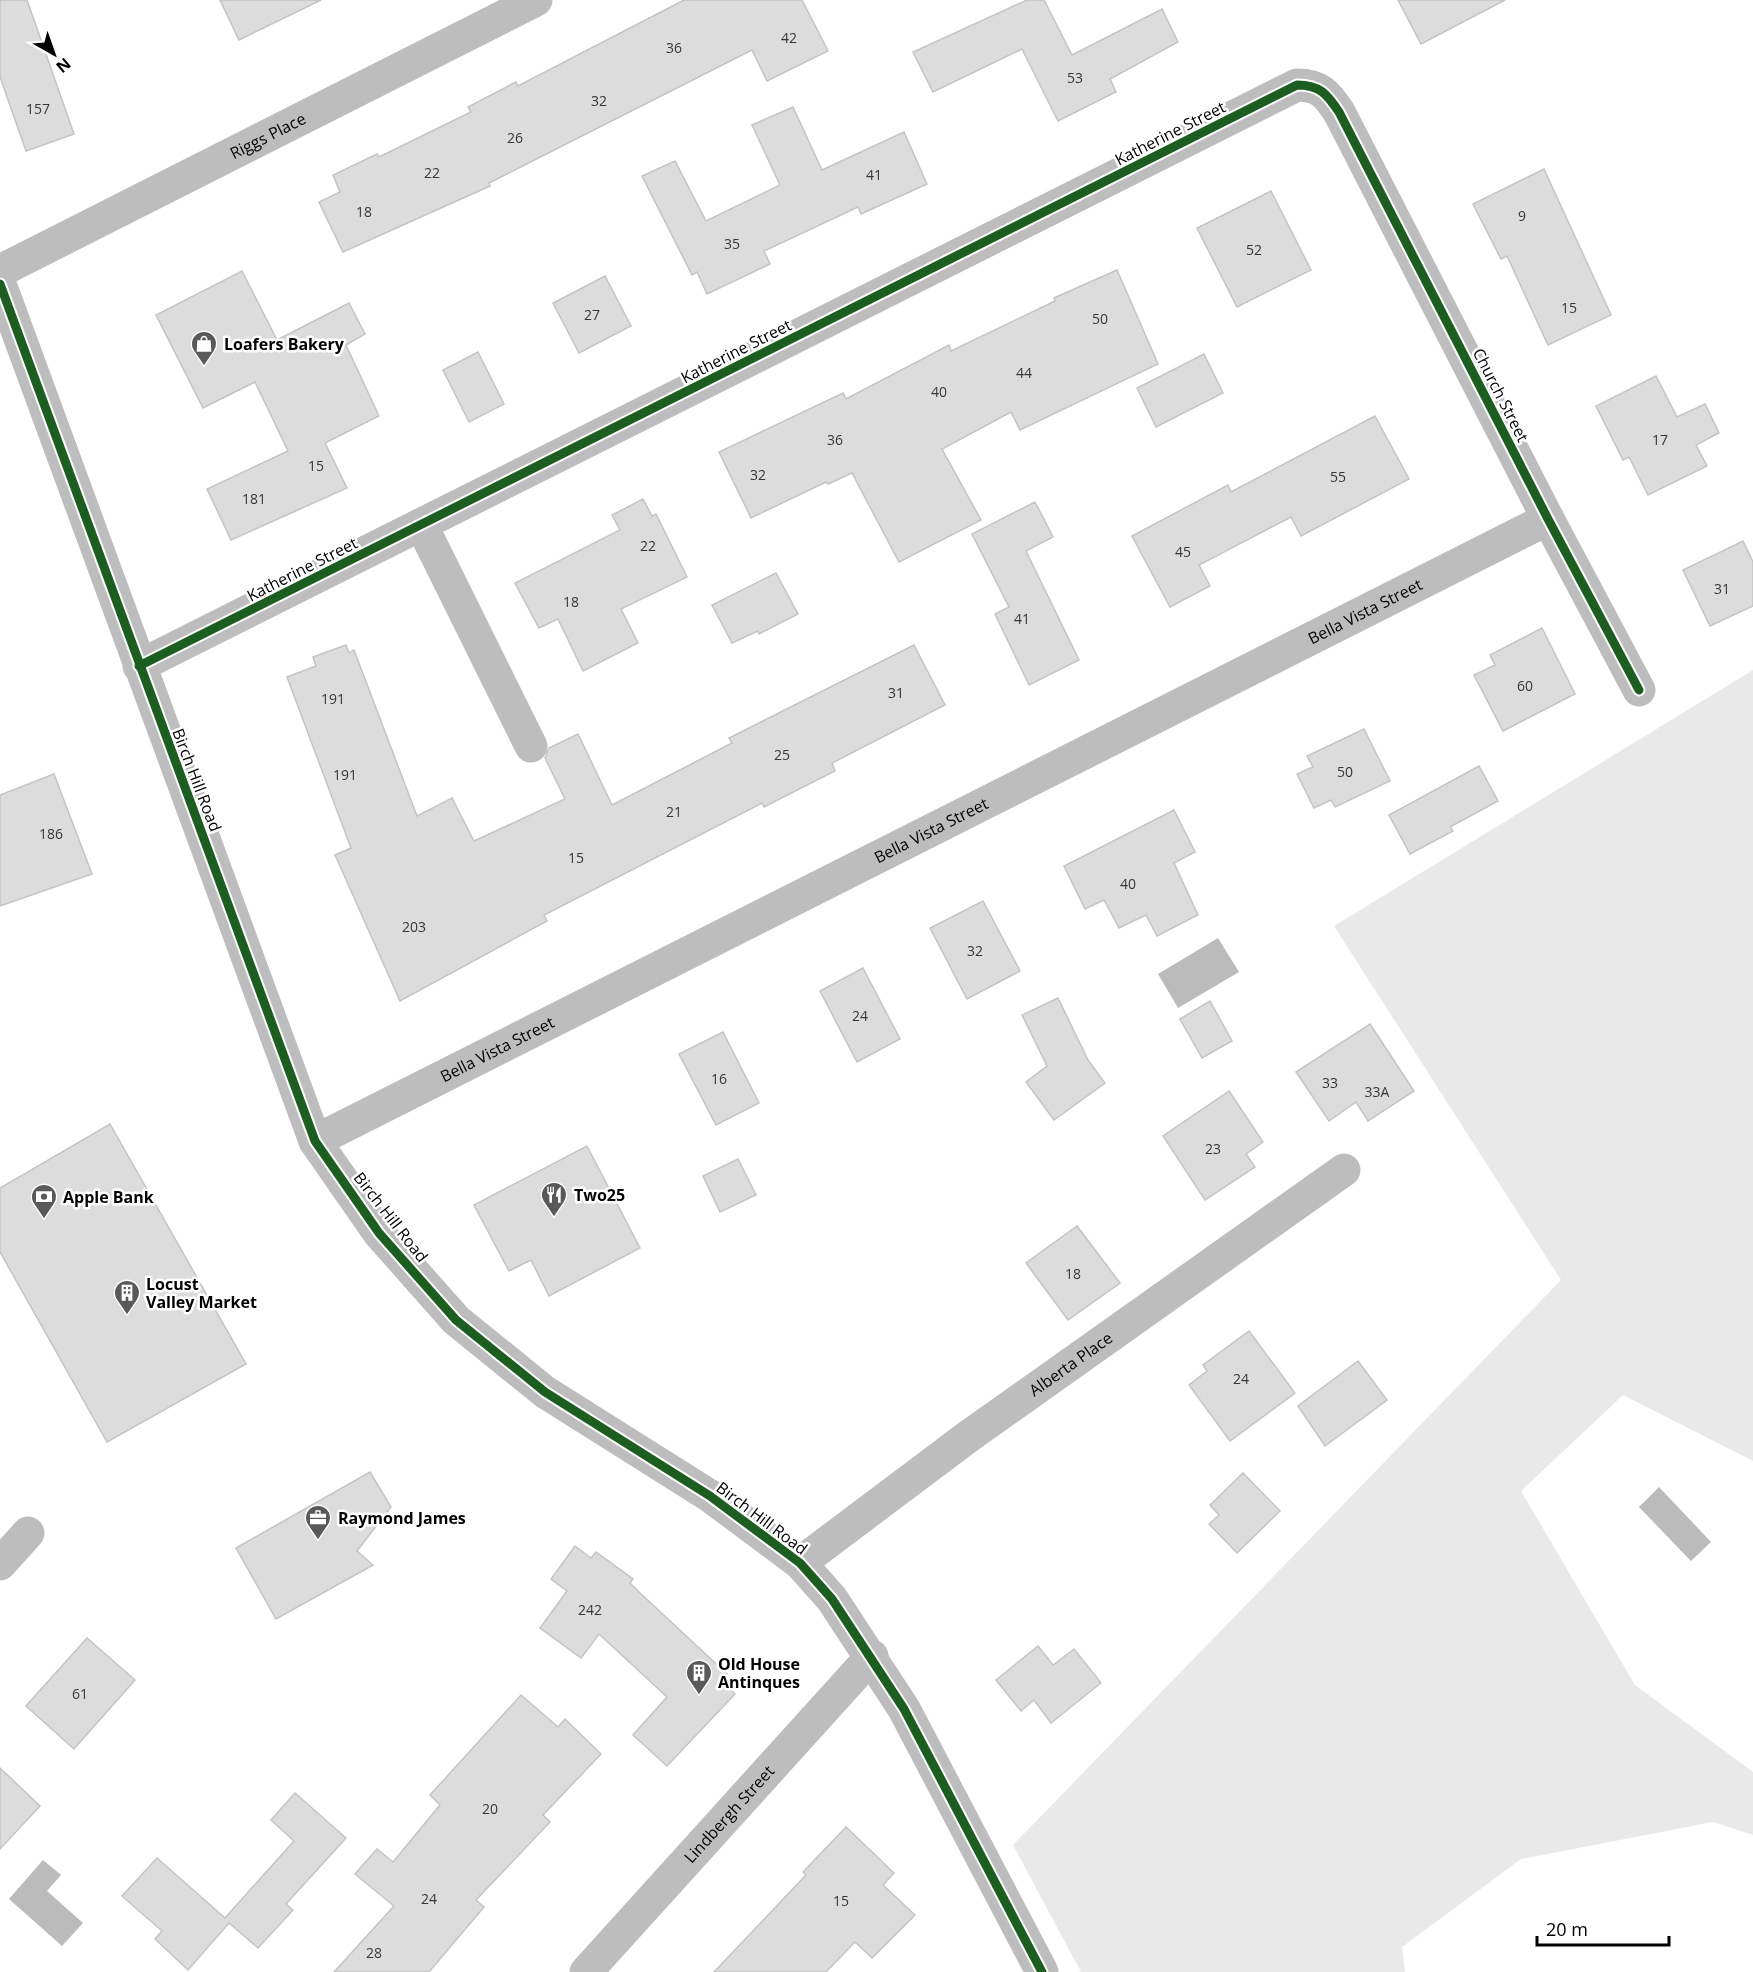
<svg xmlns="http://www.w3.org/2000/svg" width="1753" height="1972" viewBox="0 0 1753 1972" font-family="'Open Sans',sans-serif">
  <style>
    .green { fill: #e9e9e9 }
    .water { fill: #bbb }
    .building { fill: #dcdcdc; stroke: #c4c4c4; stroke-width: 1.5 }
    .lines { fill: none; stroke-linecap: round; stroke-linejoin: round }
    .minor { stroke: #bdbdbd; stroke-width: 33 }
    .cycleway-casing { stroke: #fff; stroke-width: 13 }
    .cycleway { stroke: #1b5e20; stroke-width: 9 }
    .labels { text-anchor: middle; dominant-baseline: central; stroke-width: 5; stroke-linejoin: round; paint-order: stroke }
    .number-label { font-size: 14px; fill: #373737 }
    .street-label { font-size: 16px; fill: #000; stroke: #fff }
    .poi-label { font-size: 16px; font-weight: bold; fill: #000; stroke: #fff; text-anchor: start }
  </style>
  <rect width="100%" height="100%" fill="#fff"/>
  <polygon class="green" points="1753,670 1753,1461 1623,1395 1521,1491 1635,1685 1753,1772 1753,1835 1713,1822 1521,1859 1402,1947 1405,1972 1081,1972 1013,1845 1561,1280 1334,926"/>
  <g class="water">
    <polygon points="1218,938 1239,972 1178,1008 1158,974"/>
    <polygon points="1659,1487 1711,1542 1691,1561 1639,1507"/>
    <polygon points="43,1860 61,1875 47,1891 83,1923 62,1946 9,1899"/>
  </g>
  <g class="building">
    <polygon points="0,0 27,0 74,134 26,151 0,77"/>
    <polygon points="220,0 321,0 239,40"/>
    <polygon points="684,0 802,0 828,51 767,81 752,50 489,183 490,186 343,252 319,202 340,192 333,175 377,154 379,157 471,112 468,107 516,82 518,86"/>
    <polygon points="1027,0 1044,0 1072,55 1162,9 1178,42 1110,79 1116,92 1058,121 1022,49 933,92 913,52"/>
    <polygon points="1398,0 1505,0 1421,44"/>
    <polygon points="793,107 822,170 904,132 927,184 861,214 858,207 764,251 770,264 707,294 697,272 692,275 642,176 675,161 706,221 780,185 752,125"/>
    <polygon points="1544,169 1611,315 1548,345 1507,256 1501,259 1473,204"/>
    <polygon points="1271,191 1311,270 1237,307 1197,228"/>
    <polygon points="1117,270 1158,364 1020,430 1011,412 942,449 981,520 899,562 852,473 828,484 826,482 751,518 719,452 843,393 846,399 949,345 951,351 1055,301 1054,298"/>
    <polygon points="242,271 277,340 349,303 365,334 346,345 379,416 325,443 347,488 231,540 207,489 288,451 255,382 203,408 156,315"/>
    <polygon points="605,276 631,326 579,353 553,303"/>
    <polygon points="478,352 504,404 469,422 443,370"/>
    <polygon points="1204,354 1223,393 1156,427 1137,388"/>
    <polygon points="1656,376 1677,417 1705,404 1719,433 1696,445 1707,466 1648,495 1629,457 1623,460 1596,406"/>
    <polygon points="1375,416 1409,479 1301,536 1291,517 1199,565 1210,586 1170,607 1132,536 1228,485 1231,492"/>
    <polygon points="643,499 652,516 656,514 687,577 621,609 638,643 583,671 558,619 539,628 515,583 620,530 612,515"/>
    <polygon points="1035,502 1053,537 1026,551 1079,660 1029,685 995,614 1009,607 972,534"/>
    <polygon points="1743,541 1753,562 1753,606 1710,626 1683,570"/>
    <polygon points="776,573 798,614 759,634 758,631 732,643 712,605"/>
    <polygon points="1542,628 1575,694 1503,731 1474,675 1495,665 1490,655"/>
    <polygon points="346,645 349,653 354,650 417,816 452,798 474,841 565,799 545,758 549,748 578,734 612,805 732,743 729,738 914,645 945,705 832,763 835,771 764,807 762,803 544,915 547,921 400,1001 335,855 351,848 287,677 316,666 313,657"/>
    <polygon points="1364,729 1390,781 1335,807 1331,800 1314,808 1297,774 1313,767 1307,756"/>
    <polygon points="1479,766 1498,801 1450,827 1453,831 1410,854 1389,815"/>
    <polygon points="54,774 92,874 0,906 0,795"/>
    <polygon points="1174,810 1195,852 1174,863 1198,915 1157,936 1146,915 1119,928 1104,900 1085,909 1064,866"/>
    <polygon points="983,901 1020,971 967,999 930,928"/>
    <polygon points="863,968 900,1039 857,1062 820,991"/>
    <polygon points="1058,998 1088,1060 1105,1083 1054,1120 1026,1082 1047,1066 1022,1015"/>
    <polygon points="1210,1001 1232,1041 1202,1058 1180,1019"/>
    <polygon points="1370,1024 1414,1091 1368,1121 1356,1102 1329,1121 1296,1072"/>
    <polygon points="723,1032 759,1103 716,1125 679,1054"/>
    <polygon points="1229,1091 1263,1142 1246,1154 1255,1167 1205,1200 1163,1136"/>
    <polygon points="110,1124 246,1364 107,1442 0,1252 0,1188"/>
    <polygon points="587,1146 640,1248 549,1296 531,1260 509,1271 474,1205"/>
    <polygon points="738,1159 756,1195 720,1212 703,1176"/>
    <polygon points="1077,1226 1120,1283 1068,1320 1026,1263"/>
    <polygon points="1249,1331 1295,1393 1230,1441 1189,1385 1207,1371 1203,1365"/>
    <polygon points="1358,1361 1387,1400 1325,1446 1298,1406"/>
    <polygon points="370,1472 391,1507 357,1551 373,1565 276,1619 236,1548"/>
    <polygon points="1243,1473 1280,1511 1237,1553 1209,1524 1219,1515 1210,1505"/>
    <polygon points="575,1546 591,1558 596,1552 633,1579 630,1583 639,1592 727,1674 721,1681 735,1694 667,1766 633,1735 667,1697 599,1634 581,1658 540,1628 567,1591 551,1579"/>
    <polygon points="87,1638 135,1680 74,1749 26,1706"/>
    <polygon points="1038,1646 1053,1665 1074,1649 1101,1683 1051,1723 1034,1700 1021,1711 996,1680"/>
    <polygon points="521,1695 558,1727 565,1719 601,1754 543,1815 550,1822 476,1900 484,1907 429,1972 334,1972 394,1906 355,1874 377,1849 393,1862 440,1805 430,1795"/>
    <polygon points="0,1768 40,1806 0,1849"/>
    <polygon points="295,1793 346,1838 286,1904 293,1910 258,1948 229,1923 188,1970 155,1939 162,1931 122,1896 157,1858 225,1918 294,1841 271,1820"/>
    <polygon points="846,1827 894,1873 883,1885 915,1915 872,1958 855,1942 826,1972 714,1972 806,1875 803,1872"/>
  </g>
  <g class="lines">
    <g class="minor">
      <path id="s1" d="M0 271 536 0"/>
      <polyline points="0,284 315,1141 379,1233 456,1320 545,1392 710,1496 800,1563 832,1599 904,1709 1042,1972"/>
      <polyline points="422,526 531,746"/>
      <path d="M139 666 1297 85C1320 85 1327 94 1339 112L1548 519 1639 690"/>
      <path id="s2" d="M315 1141 1548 519"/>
      <path id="s3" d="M800 1563 969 1436 1344 1170"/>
      <polyline points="0,1564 28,1533"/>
      <path id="s4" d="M586 1972 872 1656"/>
    </g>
    <defs>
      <g id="cycleway">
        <polyline points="0,284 315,1141 379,1233 456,1320 545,1392 710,1496 800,1563 832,1599 904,1709 1042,1972"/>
        <path d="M139 666 1297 85C1320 85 1327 94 1339 112L1548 519 1639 690"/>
      </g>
    </defs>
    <use href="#cycleway" class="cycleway-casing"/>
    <use href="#cycleway" class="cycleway"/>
  </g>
  <defs>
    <symbol id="shop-pin" viewBox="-11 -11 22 30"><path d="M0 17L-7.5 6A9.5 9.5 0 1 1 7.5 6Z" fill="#595959" stroke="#fff"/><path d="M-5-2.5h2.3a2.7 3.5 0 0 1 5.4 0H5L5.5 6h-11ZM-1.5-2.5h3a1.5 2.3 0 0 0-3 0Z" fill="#fff"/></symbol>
    <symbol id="restaurant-pin" viewBox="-11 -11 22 30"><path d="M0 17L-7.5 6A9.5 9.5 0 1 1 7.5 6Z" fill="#595959" stroke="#fff"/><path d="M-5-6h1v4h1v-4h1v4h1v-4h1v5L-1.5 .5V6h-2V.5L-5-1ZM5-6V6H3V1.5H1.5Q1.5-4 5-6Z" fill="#fff"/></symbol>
    <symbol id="bank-pin" viewBox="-11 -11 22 30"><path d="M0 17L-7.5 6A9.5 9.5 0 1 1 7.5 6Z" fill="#595959" stroke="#fff"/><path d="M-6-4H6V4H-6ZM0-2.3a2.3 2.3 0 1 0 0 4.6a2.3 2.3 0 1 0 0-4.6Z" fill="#fff"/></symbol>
    <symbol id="building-pin" viewBox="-11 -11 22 30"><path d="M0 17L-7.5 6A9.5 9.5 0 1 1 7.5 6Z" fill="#595959" stroke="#fff"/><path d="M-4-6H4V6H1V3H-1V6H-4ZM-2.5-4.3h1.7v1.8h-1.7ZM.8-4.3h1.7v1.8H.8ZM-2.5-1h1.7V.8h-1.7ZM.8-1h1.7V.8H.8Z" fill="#fff"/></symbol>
    <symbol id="office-pin" viewBox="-11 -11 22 30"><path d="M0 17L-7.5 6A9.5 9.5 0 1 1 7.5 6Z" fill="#595959" stroke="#fff"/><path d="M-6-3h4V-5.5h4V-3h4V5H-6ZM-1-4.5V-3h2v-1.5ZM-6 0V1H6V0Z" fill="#fff"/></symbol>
  </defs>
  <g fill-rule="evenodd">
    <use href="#shop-pin" x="189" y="329" width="30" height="40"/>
    <use href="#restaurant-pin" x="539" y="1180" width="30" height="40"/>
    <use href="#bank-pin" x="29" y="1182" width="30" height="40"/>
    <use href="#building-pin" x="112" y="1278" width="30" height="40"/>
    <use href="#office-pin" x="303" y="1503" width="30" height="40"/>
    <use href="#building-pin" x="684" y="1658" width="30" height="40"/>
  </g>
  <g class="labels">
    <g class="number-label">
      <text x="789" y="37">42</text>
      <text x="674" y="47">36</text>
      <text x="1075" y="77">53</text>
      <text x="599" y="100">32</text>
      <text x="38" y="108">157</text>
      <text x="515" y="137">26</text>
      <text x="432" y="172">22</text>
      <text x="874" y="174">41</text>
      <text x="364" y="211">18</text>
      <text x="1522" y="215">9</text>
      <text x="732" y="243">35</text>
      <text x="1254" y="249">52</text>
      <text x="1569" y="307">15</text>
      <text x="592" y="314">27</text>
      <text x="1100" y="318">50</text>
      <text x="1024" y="372">44</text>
      <text x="939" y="391">40</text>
      <text x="835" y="439">36</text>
      <text x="1660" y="439">17</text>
      <text x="316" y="465">15</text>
      <text x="758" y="474">32</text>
      <text x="1338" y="476">55</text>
      <text x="254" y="498">181</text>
      <text x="648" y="545">22</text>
      <text x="1183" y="551">45</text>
      <text x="1722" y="588">31</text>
      <text x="571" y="601">18</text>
      <text x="1022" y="618">41</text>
      <text x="1525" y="685">60</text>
      <text x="896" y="692">31</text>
      <text x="333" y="698">191</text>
      <text x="782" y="754">25</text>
      <text x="1345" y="771">50</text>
      <text x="345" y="774">191</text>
      <text x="674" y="811">21</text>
      <text x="51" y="833">186</text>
      <text x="576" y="857">15</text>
      <text x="1128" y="883">40</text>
      <text x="414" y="926">203</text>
      <text x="975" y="950">32</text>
      <text x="860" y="1015">24</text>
      <text x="719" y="1078">16</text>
      <text x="1330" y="1082">33</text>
      <text x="1377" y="1091">33A</text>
      <text x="1213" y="1148">23</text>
      <text x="1073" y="1273">18</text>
      <text x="1241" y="1378">24</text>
      <text x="590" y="1609">242</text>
      <text x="80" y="1693">61</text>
      <text x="490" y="1808">20</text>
      <text x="429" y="1898">24</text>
      <text x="841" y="1900">15</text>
      <text x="374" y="1952">28</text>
    </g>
    <g class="street-label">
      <text transform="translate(1170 133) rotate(-27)">Katherine Street</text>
      <text stroke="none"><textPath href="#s1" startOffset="300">Riggs Place</textPath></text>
      <text transform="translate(736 351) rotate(-27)">Katherine Street</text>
      <text transform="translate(1501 395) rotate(63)">Church Street</text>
      <text transform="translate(302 569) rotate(-27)">Katherine Street</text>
      <text stroke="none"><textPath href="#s2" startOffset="1176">Bella Vista Street</textPath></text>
      <text transform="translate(197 780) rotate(69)">Birch Hill Road</text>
      <text stroke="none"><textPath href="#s2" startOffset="690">Bella Vista Street</textPath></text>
      <text stroke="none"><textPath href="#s2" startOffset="204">Bella Vista Street</textPath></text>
      <text transform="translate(391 1217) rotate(52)">Birch Hill Road</text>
      <text stroke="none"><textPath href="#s3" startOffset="336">Alberta Place</textPath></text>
      <text transform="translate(762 1518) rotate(37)">Birch Hill Road</text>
      <text stroke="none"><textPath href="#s4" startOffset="213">Lindbergh Street</textPath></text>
    </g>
    <g class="poi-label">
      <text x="224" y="344">Loafers Bakery</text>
      <text x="574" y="1195">Two25</text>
      <text x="63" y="1197">Apple Bank</text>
      <text x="146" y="1284">Locust<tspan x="146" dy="18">Valley Market</tspan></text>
      <text x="338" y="1518">Raymond James</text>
      <text x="718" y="1664">Old House<tspan x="718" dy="18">Antinques</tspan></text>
    </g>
  </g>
  <g transform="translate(54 54) rotate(140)" stroke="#ffffff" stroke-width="4.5" paint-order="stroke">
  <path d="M0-4.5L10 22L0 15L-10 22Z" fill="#000000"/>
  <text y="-9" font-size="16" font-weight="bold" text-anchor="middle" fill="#000000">N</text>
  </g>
  <path d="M1537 1936v9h132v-9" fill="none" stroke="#000000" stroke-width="3"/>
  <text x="1546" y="1936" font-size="18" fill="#000000" stroke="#ffffff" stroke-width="4.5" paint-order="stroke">20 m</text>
</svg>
